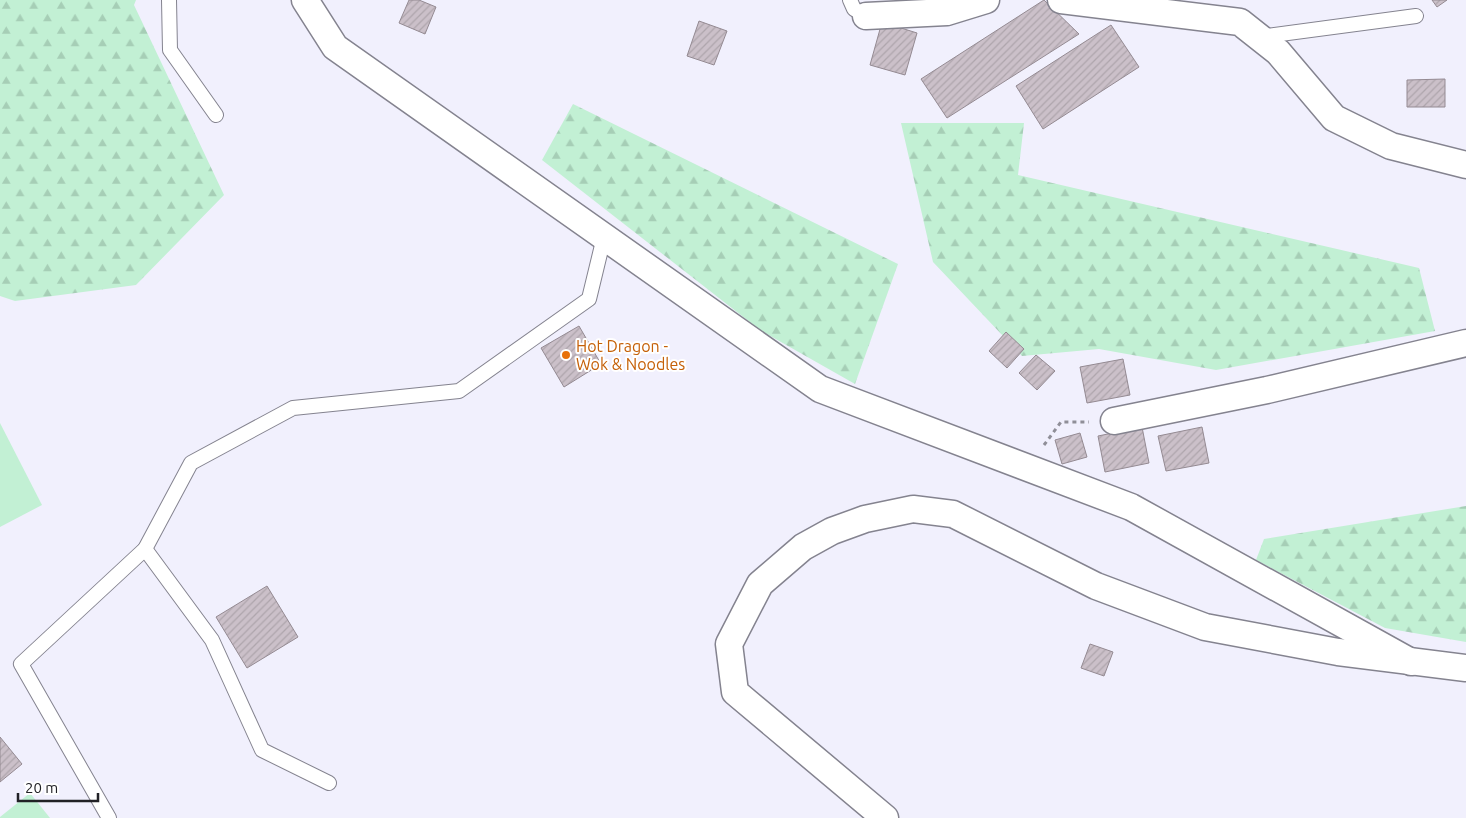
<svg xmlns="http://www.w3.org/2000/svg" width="1466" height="818" viewBox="0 0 1466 818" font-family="Ubuntu,sans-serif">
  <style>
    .green { fill: #c2f0d4 }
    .forest { fill: url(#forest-firs) }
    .building { fill: url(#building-hatch); stroke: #948a92 }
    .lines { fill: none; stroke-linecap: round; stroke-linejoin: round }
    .lane-casing { stroke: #84838f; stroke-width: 16 }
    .street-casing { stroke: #84838f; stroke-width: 29 }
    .path { stroke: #908f98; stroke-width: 3; stroke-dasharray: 4 4; stroke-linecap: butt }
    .lane { stroke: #fff; stroke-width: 14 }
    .street { stroke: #fff; stroke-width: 26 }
    .food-dot { fill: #e8710a; stroke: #fff; stroke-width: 2 }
    .labels { text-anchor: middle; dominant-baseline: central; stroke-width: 4; stroke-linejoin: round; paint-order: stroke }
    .food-label { font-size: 16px; fill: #c56008; stroke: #fff; text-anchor: start }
  </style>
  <defs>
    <pattern id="forest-firs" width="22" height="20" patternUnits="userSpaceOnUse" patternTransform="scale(1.25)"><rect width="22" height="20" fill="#c2f0d4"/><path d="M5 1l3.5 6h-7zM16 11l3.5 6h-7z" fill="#a6ceb6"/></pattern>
    <pattern id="building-hatch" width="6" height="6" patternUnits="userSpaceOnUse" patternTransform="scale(1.25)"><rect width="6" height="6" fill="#cbc0c9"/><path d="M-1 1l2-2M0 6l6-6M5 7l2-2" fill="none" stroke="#aea5ac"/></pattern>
  </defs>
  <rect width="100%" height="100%" fill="#f1f0fd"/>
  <g class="green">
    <polygon points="0,423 42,505 0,527"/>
    <polygon points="30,793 50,818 0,818 0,817"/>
  </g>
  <g class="forest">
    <polygon points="0,0 136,0 134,5 224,195 136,285 15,301 0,296"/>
    <polygon points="573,104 898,264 855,384 760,330 542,160"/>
    <polygon points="901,123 1024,123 1018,175 1419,268 1435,331 1216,370 1099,349 1022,356 933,262"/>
    <polygon points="1466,506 1466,642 1385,628 1256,560 1264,539"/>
  </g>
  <g class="building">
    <polygon points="409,0 419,0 436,7 425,34 399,23"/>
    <polygon points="1044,0 1079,34 947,118 921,79"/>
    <polygon points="1432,0 1447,0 1437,7"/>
    <polygon points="699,21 727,31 714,65 687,56"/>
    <polygon points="882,22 917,33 905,75 870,65"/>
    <polygon points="1111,25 1139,67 1043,129 1016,86"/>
    <polygon points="1445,79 1445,107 1407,107 1407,80"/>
    <polygon points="579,326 601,364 564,387 541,348"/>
    <polygon points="1006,332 1024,349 1007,368 989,351"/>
    <polygon points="1036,355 1055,371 1037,390 1019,373"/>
    <polygon points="1123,359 1130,395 1087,403 1080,367"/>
    <polygon points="1142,427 1149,463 1105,472 1098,436"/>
    <polygon points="1202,427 1209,463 1166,471 1158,436"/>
    <polygon points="1080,433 1087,457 1062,464 1055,440"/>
    <polygon points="267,586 298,637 247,668 216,617"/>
    <polygon points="1090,644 1113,652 1104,676 1081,668"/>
    <polygon points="0,737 22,764 0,782"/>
  </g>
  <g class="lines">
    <defs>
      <g id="lane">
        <polyline points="169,0 170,50 216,115"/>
        <polyline points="850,0 854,9 866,16"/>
        <polyline points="1259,37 1416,16"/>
        <polyline points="145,549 212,640 262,750 329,783"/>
        <polyline points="109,818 21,664 145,549 191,463 293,408 459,391 589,299 604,237"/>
      </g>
      <g id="street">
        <polyline points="305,0 335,47 820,389 1131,507 1411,662"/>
        <polyline points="1061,0 1240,22 1278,52 1334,118 1391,146 1466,165"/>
        <polyline points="866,16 947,12 986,0"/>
        <polyline points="1114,421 1267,390 1466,343"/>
        <polyline points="885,818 735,692 729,644 760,584 803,547 832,531 865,519 913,509 953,514 1096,586 1205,627 1338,652 1466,668"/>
      </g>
    </defs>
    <use href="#lane" class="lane-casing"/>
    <use href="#street" class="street-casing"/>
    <polyline class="path" points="1044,445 1061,422 1089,422"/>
    <use href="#lane" class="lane"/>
    <use href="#street" class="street"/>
  </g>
  <circle class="food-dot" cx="566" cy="355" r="5"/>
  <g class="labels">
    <g class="food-label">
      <text x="576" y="346">Hot Dragon -<tspan x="576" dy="18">Wok &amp; Noodles</tspan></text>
    </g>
  </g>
  <path d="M18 793v8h80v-8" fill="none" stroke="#212126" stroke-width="2.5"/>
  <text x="25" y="793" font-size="15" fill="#212126" stroke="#ffffff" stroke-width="4" paint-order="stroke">20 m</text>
</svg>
